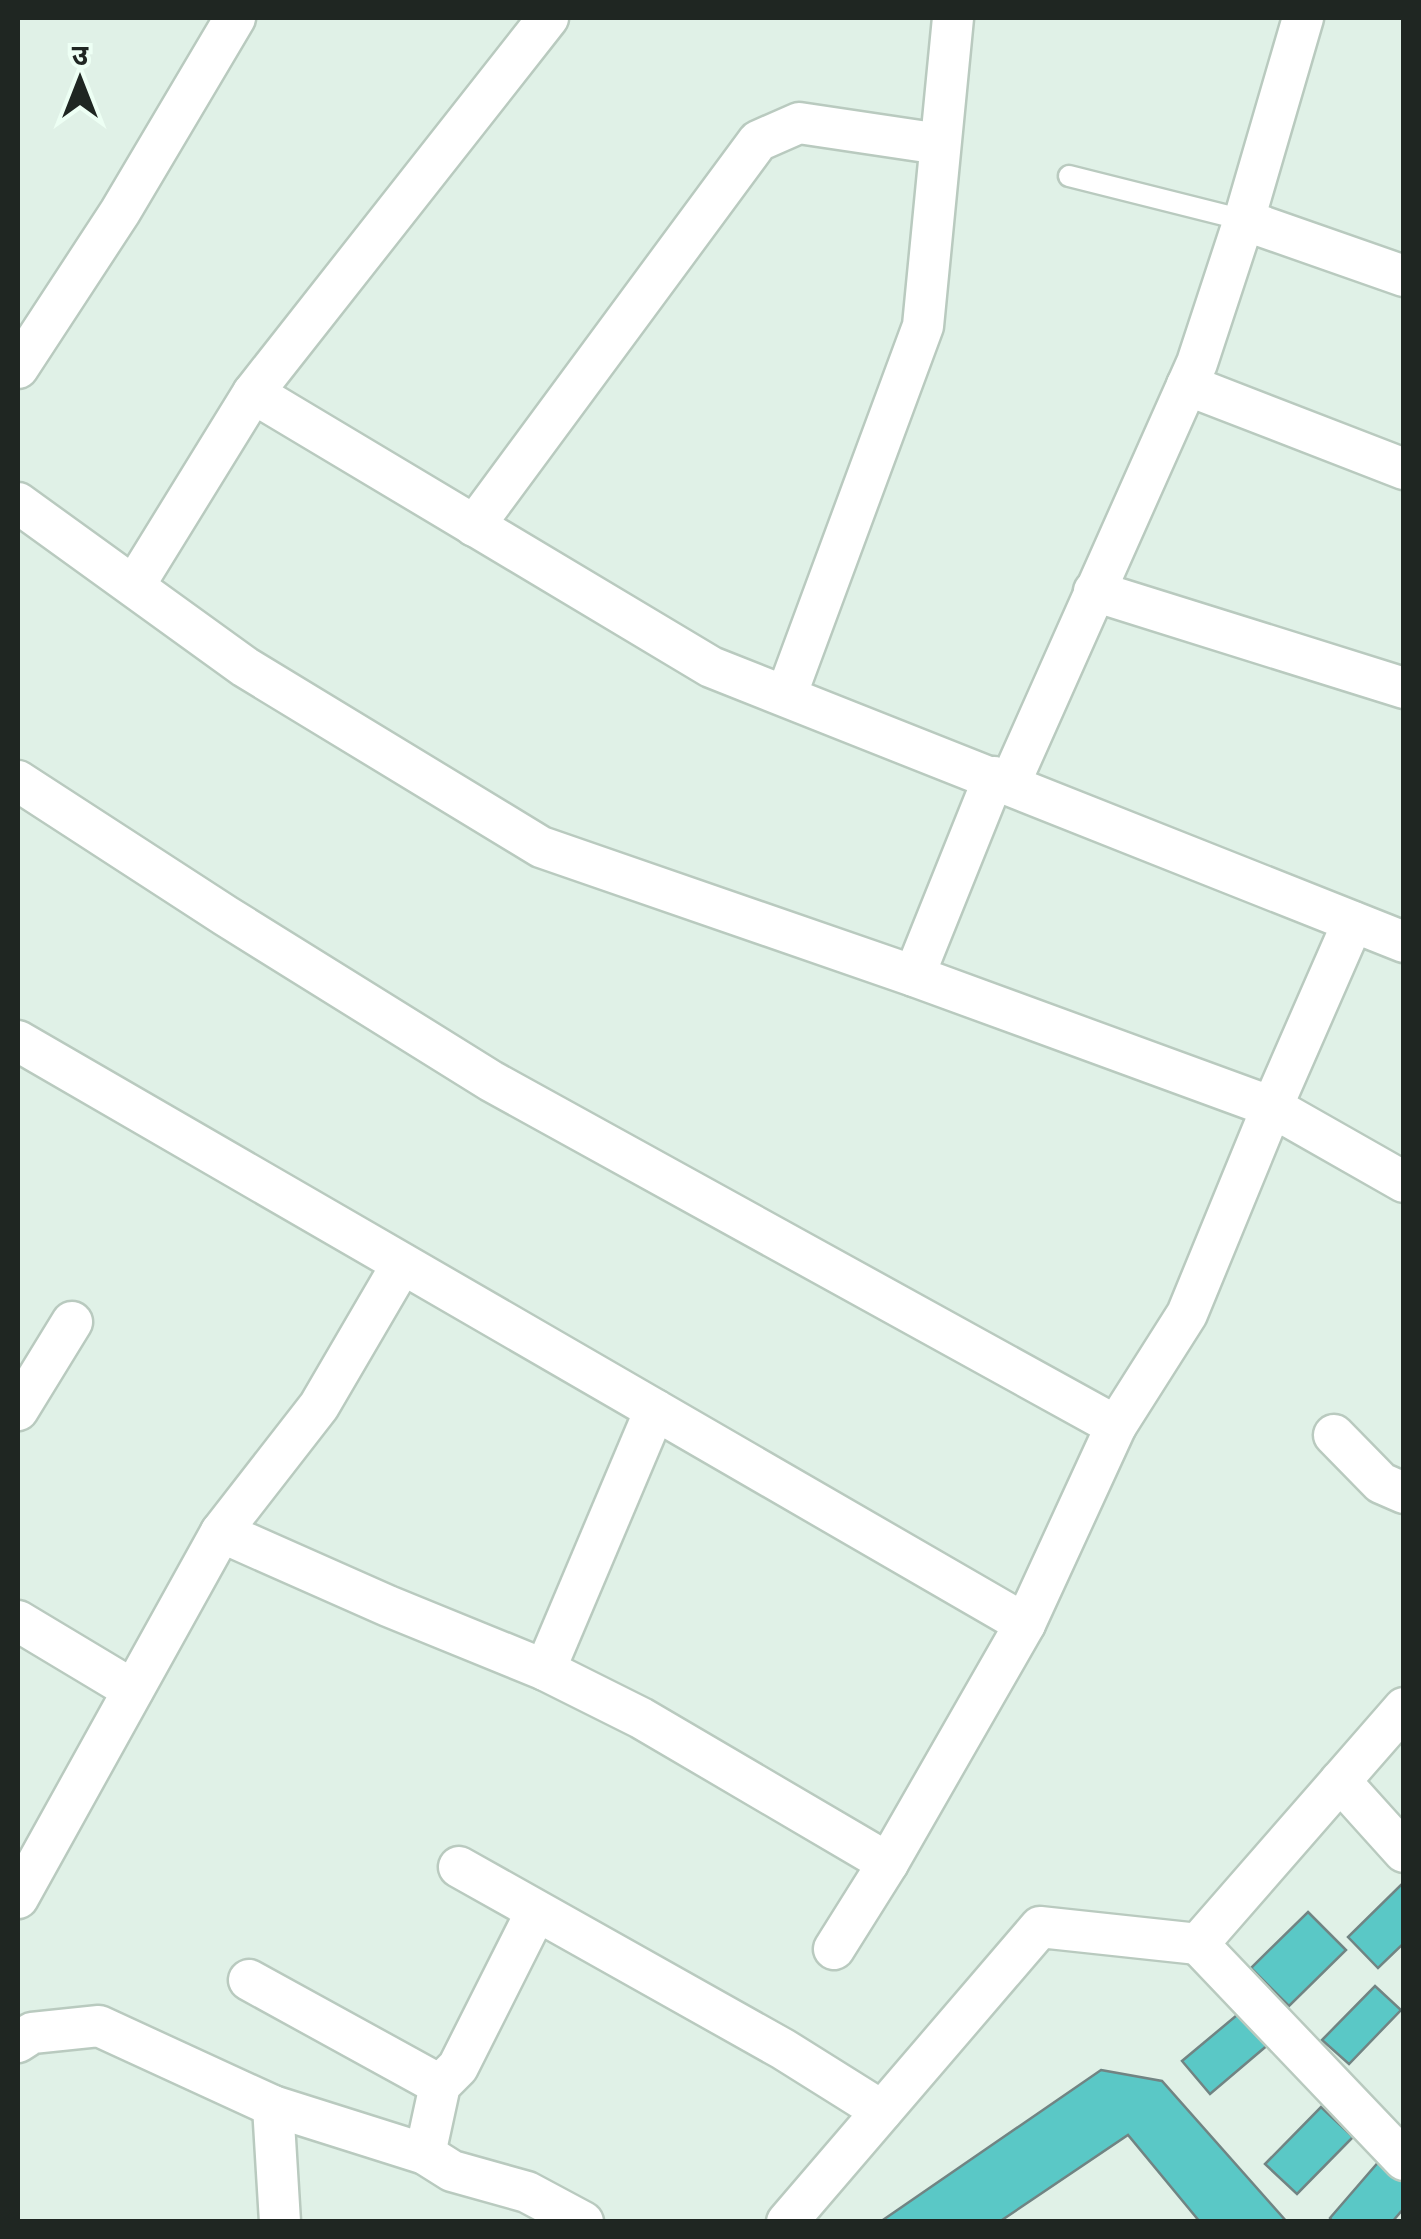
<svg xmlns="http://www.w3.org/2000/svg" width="1421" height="2239" viewBox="0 0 1421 2239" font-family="Quicksand,'Noto Sans Devanagari',sans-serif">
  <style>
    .building { fill: #5ac8c6; stroke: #718483; stroke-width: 2.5 }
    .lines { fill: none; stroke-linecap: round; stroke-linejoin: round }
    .lane-casing { stroke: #b9cabf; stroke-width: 25 }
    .street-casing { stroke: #b9cabf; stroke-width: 45 }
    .lane { stroke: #fff; stroke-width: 20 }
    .street { stroke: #fff; stroke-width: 40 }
  </style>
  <rect width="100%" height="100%" fill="#e0f1e7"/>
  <g class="building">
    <polygon points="1404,1882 1404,1943 1378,1968 1348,1937"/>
    <polygon points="1308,1912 1346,1950 1289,2006 1251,1968"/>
    <polygon points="1375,1986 1401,2010 1349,2064 1322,2040"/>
    <polygon points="1243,2010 1270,2043 1210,2094 1182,2061"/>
    <polygon points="1101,2070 1162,2081 1287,2222 1200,2222 1128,2135 999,2222 880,2222"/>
    <polygon points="1321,2107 1353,2137 1297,2194 1265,2164"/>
    <polygon points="1381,2159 1404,2178 1404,2208 1392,2222 1333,2222 1330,2218"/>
  </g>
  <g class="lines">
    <defs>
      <polyline id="lane" points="1069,176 1244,220"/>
      <g id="street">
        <polyline points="1244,220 1404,276"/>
        <polyline points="18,368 120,212 235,18"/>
        <polyline points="1187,385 1404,469"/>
        <polyline points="253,393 711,667 1404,942"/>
        <polyline points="18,503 245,667 541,847 914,976 1272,1107 1353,922"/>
        <polyline points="474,526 758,141 799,123 940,144"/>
        <polyline points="134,586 253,393 548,18"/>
        <polyline points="1094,591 1404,688"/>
        <polyline points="786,696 923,326 953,18"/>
        <polyline points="18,781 226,916 491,1081 1116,1426 1187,1314 1272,1107 1404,1182"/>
        <polyline points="1010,783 1197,363 1244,220 1303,18"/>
        <polyline points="914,976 994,777"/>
        <polyline points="18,1041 1025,1624"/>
        <polyline points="18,1410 72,1322"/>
        <polyline points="1334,1435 1381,1483 1404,1493"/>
        <polyline points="221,1532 388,1606 545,1670 641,1718 888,1863"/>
        <polyline points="18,1621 133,1690"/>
        <polyline points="545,1670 655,1410"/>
        <polyline points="1340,1781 1404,1852"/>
        <polyline points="459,1867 783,2049 882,2111"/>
        <polyline points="18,1898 221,1532 319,1406 402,1264"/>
        <polyline points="1198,1944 1404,2160"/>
        <polyline points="834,1949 888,1863 1025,1624 1116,1426"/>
        <polyline points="249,1980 440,2085"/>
        <polyline points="18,2042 32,2033 99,2026 273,2106 425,2154 452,2171 527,2192 583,2222"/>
        <polyline points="273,2106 280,2222"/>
        <polyline points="425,2154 440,2085 458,2067 536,1912"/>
        <polyline points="787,2222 1040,1927 1198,1944 1404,1708"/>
      </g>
    </defs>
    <use href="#lane" class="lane-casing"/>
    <use href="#street" class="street-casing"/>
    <use href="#lane" class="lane"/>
    <use href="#street" class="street"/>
  </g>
  <rect width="1421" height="2239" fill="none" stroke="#1f2622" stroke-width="40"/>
  <g transform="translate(80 80)" stroke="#edfff4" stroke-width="8" paint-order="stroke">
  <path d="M0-8L18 38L0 25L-18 38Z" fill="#1f2622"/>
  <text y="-15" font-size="28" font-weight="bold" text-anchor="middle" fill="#1f2622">उ</text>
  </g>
</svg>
